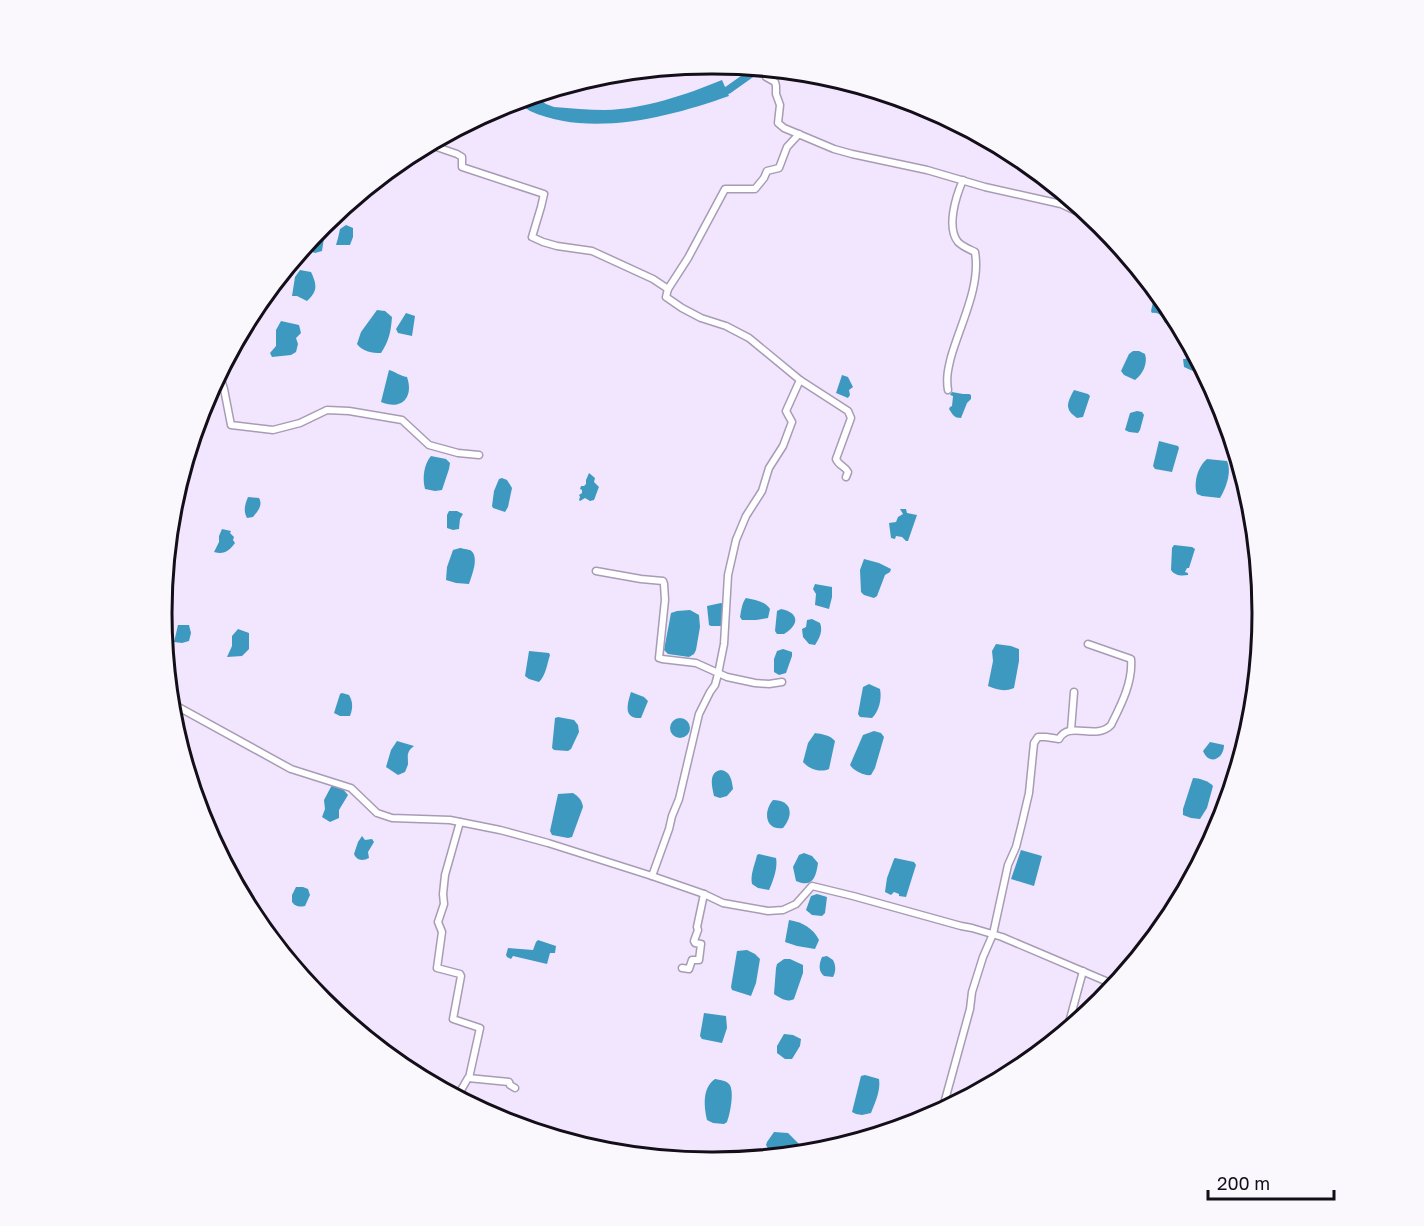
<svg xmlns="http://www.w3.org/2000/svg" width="1424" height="1226" viewBox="0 0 1424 1226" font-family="'Golos Text',sans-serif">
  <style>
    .water { fill: #3e99c0 }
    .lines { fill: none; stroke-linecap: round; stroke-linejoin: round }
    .river { stroke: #3e99c0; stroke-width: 8 }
    .minor-casing { stroke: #a89bb6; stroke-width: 9 }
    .minor { stroke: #fff; stroke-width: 6 }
    .rim { fill: none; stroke: #130e18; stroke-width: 3 }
  </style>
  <rect width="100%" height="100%" fill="#f1e6fd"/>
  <g class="water">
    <path d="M722 80 729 96C670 117 590 138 530 111 525 108 520 104 515 101L533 95 546 104 554 107C571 108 588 110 605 110 645 109 685 95 722 80Z"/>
    <polygon points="346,225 353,228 353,237 350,245 336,245 338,238 340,229"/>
    <polygon points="313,236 324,238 322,251 315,253 307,250 305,246"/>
    <path d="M300 270 311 272C317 285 318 291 307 301L297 296H292L295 277Z"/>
    <path d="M1158 294 1169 308 1174 317 1170 324 1165 323C1162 317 1160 312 1152 313L1151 311 1153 302Z"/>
    <path d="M377 310 385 311 392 317C391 331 389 341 381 353 372 353 363 352 357 344L361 332Z"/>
    <polygon points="406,313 415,316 412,336 398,333 396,329"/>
    <polygon points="281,321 299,325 301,333 296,338 298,344 296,352 291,355 272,357 270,353 276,346 276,330"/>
    <polygon points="1188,342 1202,369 1202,370 1195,372 1184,367 1183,359 1185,359 1191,356 1190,348 1186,346"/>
    <path d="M1133 351H1139L1145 354C1148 363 1143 374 1135 380L1124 375 1121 371 1129 354Z"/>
    <path d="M389 370C396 372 400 376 407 377 414 397 402 411 381 402Z"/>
    <polygon points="842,375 848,377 853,387 849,390 850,395 848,398 836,393"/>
    <path d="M1074 390 1088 394 1090 396 1083 417 1077 418C1064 409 1067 403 1074 390Z"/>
    <path d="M952 392 963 394H969L971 395V399L967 403 961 418C954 418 953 415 949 409L950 407 952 406 953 396 950 395Z"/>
    <polygon points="1137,411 1142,412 1144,415 1140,430 1138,433 1129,432 1125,430 1130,413"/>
    <polygon points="1159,441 1178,446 1179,448 1172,472 1155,469 1153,466"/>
    <path d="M431 456 446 459 450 463 449 469 442 490 435 491 425 489C422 478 424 464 431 456Z"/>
    <path d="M1207 459 1227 461C1232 472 1226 488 1220 498L1202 496 1197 494C1193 483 1198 466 1207 459Z"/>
    <path d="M589 473 595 478 594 482 599 487C598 489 595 498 594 500L590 501 585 498 580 501 579 500 580 497 579 495 582 493V490L580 489 581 486H584L586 484V480Z"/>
    <polygon points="502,478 507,480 512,488 508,507 505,512 493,508 492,506 494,491 499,479"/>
    <path d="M248 497 259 498C263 505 258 511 253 517L247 518C243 511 245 504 248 497Z"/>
    <polygon points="900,509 906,509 907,513 917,515 908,541 906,541 902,537 896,536 895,539 891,538 889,523 896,522 898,517 903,514"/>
    <polygon points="449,511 457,511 463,514 460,519 459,529 453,530 447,528 447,515"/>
    <path d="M222 529 231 531 230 533 234 537 233 540 235 543C229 551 224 555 214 552L219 542V536Z"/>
    <path d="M1174 545 1192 547 1195 549 1189 568H1187L1185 572 1188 573V575C1182 576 1175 576 1171 570L1172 548Z"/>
    <path d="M460 548C461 548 469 550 470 550 480 556 472 575 469 584L456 583 446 580 447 567 453 550Z"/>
    <polygon points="864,559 879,563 891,569 890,572 885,575 877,596 874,598 864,595 861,592 860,570"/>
    <polygon points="815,584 832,587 832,597 829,609 815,605 816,594 813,589"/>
    <path d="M746 598C755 600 765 601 770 609L768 618 756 620H742L740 617C741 612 742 602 746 598Z"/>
    <polygon points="721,603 723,604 723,626 711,626 709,625 707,606"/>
    <path d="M781 609C800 613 799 625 784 634H777L775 631 777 611Z"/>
    <polygon points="690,610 699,615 700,627 696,650 694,654 689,657 668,654 664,650 671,613 677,611"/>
    <path d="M812 619 820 623C823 630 820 638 815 645L809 644 803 637 802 629 806 627 807 620Z"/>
    <polygon points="178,625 189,625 191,633 189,641 182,643 174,642"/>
    <polygon points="238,629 249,633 249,649 242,656 227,657 232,646 232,636"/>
    <path d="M996 644 1011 646 1019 649V661L1014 688C1004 692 998 690 988 686L993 661 992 651Z"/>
    <polygon points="783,649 792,652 792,656 786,673 779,675 774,672 774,659 777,651"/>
    <path d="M529 651 549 653 550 655C547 664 546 675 539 682L529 679 525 676Z"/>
    <path d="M869 684 880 689C882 699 879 711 872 718L860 717 858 714 863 687Z"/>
    <path d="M631 692 644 697 648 701 641 718C623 719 627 705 631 692Z"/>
    <path d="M342 693 349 695C353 702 353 708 350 716H340L334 713 340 694Z"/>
    <polygon points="558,717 574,720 578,725 579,732 571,749 568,751 554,750 552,748 555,718"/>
    <circle cx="680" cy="728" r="10"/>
    <path d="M874 731 881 733 884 737 875 768 871 775C864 776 854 771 850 765L863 735Z"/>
    <path d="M815 733C822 734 830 735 835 741L829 769C820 773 809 769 803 762L808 743Z"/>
    <path d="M397 741 414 746C406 752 408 756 408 764 408 765 405 772 405 772L398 775 386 767 391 750Z"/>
    <path d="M1210 742 1224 745C1224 759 1209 766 1203 751Z"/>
    <path d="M721 770C730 771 732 780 733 789L727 796 720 798 714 796C712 786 708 772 721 770Z"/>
    <path d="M1193 778C1199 778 1209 781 1213 786L1207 808 1200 819 1191 818 1183 815V809Z"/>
    <polygon points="332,785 342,788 348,795 339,810 339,818 330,822 322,817 325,809 324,800"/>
    <path d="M573 793C578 796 582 800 583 807L572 837 568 838 552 835 550 831 558 794Z"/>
    <path d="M773 800C792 800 794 815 783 828 765 831 763 811 773 800Z"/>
    <path d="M362 836 365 840 372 839 374 842 368 852 369 858C363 861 357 861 354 854L358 842Z"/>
    <polygon points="1021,850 1042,856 1034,886 1011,879"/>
    <path d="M804 853 812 856 818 863C816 878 812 888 796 881L793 867 799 855Z"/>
    <path d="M759 854 776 858C778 868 773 881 769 890L758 888 752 884C750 875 755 864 757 855Z"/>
    <polygon points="895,858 914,862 916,865 906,897 899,896 899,894 894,892 891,895 885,892 887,878 894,859"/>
    <path d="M296 887H303L308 889 310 895 305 906C299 907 296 907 292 902V895Z"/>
    <polygon points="817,894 827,897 825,913 822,916 812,915 806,910 811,896"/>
    <path d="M789 920C802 922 813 928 819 940L815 949 797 946 785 942Z"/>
    <polygon points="538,940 556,946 555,953 550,953 547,964 513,956 511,959 507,957 506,955 508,948 533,950 536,942"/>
    <polygon points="747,950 755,954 760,959 756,983 751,996 732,990 731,987 737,951"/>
    <path d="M827 956 833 960C836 966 836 971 833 977L824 976C818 971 819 964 822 957Z"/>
    <path d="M784 959H790L803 965V973L794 999C787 1003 780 998 774 994L776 968 777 964Z"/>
    <polygon points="704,1013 726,1016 727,1028 722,1043 702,1039 700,1036"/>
    <polygon points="784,1034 793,1035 801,1039 800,1046 792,1059 785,1059 777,1053 777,1046"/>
    <path d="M865 1075 879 1079C881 1090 875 1103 871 1113L862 1115 856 1114 852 1112 861 1076Z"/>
    <path d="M715 1079C719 1080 726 1080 729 1084 735 1090 730 1115 727 1122L724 1124 713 1123 707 1120C704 1106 702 1088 715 1079Z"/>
    <path d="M774 1132 788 1133 799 1144 797 1150C784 1158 775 1161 766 1145L767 1142Z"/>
  </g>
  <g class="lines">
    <polyline class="river" points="719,93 728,90 759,68"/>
    <defs>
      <g id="minor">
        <polyline points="766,77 775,82 776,86 776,94 780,105 778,123 784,128 834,149 852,154 927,170 985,187 1061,204 1097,221"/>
        <polyline points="428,144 457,154 462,157 462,167 544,194 541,207 532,237 543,242 557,246 592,251 653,279 668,289"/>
        <polyline points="219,373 224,389 231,425 273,430 300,423 327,410 349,411 402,420 429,445 458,453 479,455"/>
        <path d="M800 380 848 411 851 418 836 459C839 466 845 466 848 472L846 477"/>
        <path d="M948 390C946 378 948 369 951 357 960 325 981 286 975 252 969 249 963 247 958 242 946 227 956 196 963 180"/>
        <polyline points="596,571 641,579 663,581 664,584 665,600 659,658 662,659 696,663 727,677 755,683 769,684 782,682"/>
        <polyline points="171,703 291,769 351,788 377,813 392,818 450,820 500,830 548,843 652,876 704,894 723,903 768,911 783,910 796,904 812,886 853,896 961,926 972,928 1002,937 1115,985"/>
        <polyline points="1071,730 1074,692"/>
        <polyline points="460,822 445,875 443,894 444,904 438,922 442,932 437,968 460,974 461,976 453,1019 480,1028 469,1078"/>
        <polyline points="652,876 669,829 672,816 679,799 699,714 710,692 715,685 718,674 724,644 728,575 736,540 746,516 762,491 769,468 783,446 792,422 786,411 800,380 749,338 726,326 701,318 682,308 666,297 668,289 688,258 725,189 755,189 764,178 767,171 779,168 787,147 799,134"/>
        <polyline points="682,968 689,969 692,960 699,960 701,944 695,943 694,941 698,930 697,927 704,894"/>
        <polyline points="1067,1030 1083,971"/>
        <polyline points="438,1087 456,1092 460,1092 468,1078 509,1082 510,1085 515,1088"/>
        <path d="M942 1111 970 1009 972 992 983 957 993 934 1008 865 1016 847 1022 823 1029 793 1034 743 1038 737H1046L1059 739C1069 720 1096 741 1111 725 1121 705 1133 682 1131 659L1088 644"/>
      </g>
    </defs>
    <use href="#minor" class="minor-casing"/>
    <use href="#minor" class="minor"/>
  </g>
  <path d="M0 0H1424V1226H0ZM711 74H713A539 539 0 0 1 1252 613V613A539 539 0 0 1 713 1152H711A539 539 0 0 1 172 613V613A539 539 0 0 1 711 74Z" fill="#faf7fd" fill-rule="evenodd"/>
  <path class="rim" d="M711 74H713A539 539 0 0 1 1252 613V613A539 539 0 0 1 713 1152H711A539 539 0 0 1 172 613V613A539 539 0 0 1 711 74Z"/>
  <path d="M1208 1190v9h126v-9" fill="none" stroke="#130e18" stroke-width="3"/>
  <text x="1217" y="1190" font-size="18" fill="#130e18" stroke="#faf7fd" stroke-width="4.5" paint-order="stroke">200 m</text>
</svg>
